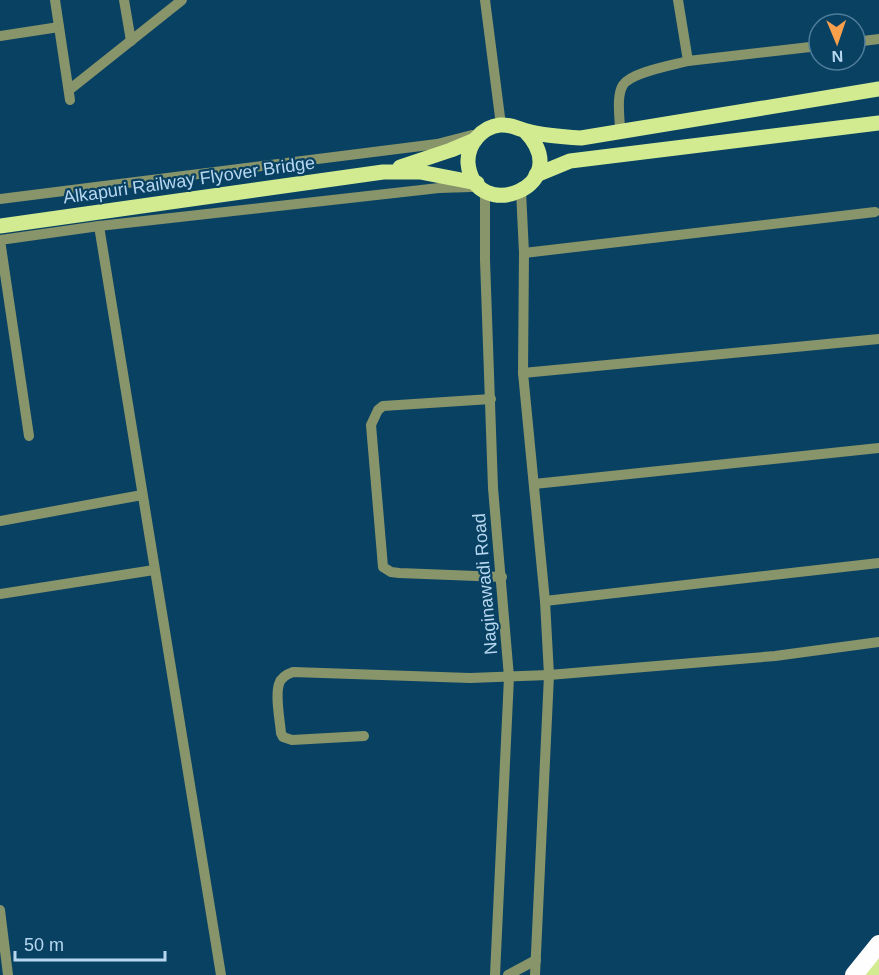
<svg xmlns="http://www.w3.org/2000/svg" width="879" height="975" viewBox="0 0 879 975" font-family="Arial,sans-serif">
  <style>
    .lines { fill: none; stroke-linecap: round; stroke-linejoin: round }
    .minor { stroke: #88946a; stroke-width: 10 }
    .major { stroke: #d2eb91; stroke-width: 15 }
    .highway { stroke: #fefefe; stroke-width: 18 }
    .labels { text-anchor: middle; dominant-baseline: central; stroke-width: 4.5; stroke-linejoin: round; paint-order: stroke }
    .street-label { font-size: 18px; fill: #b7d7f0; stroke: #094162 }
  </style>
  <rect width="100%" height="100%" fill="#094162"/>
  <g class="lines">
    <g class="minor">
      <polyline points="55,0 70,100"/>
      <polyline points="124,0 131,41"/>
      <polyline points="485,0 501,125"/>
      <polyline points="678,0 688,61 819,46"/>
      <polyline points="0,36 59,27"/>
      <polyline points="855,42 879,39"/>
      <polyline points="69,90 182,0"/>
      <path d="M620 131C620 118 616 96 623 85 631 72 673 65 688 61"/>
      <polyline points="485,190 485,260 493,488 509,677 495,975"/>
      <polyline points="521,191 524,253 523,373 545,601 549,675 535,975"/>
      <polyline points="0,199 437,144 472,135"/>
      <polyline points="99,226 221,975"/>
      <polyline points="524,253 875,212"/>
      <polyline points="523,373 879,339"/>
      <polyline points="491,399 383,406 378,410 371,425 383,567 391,572 399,573 502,577"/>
      <polyline points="29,436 0,240 99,226 439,188 471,187"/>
      <polyline points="534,484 879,448"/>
      <polyline points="0,521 142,495"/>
      <polyline points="0,594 154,570"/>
      <polyline points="545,601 879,563"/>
      <path d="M364 736 292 740 283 737 281 733C280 721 275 696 279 684 281 677 287 674 293 672L470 678 549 675 775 656 879 642"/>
      <polyline points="0,910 8,975"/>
      <polyline points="508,975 536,960"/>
    </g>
    <g class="major">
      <path d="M525 131C578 186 474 226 468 163 467 144 482 127 500 125 511 124 518 129 527 131 545 136 563 137 581 138L879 89"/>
      <polyline points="400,167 451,150 475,140"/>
      <polyline points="536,175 570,161 879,123"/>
      <polyline points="0,226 383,172 420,172 477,183"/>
      <polyline points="872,975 879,966"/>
    </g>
    <polyline class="highway" points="854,975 879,944"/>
  </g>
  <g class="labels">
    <g class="street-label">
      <text transform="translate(189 180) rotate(-8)">Alkapuri Railway Flyover Bridge</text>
      <text transform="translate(485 584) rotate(-95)">Naginawadi Road</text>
    </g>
  </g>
  <g transform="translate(837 42) rotate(178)"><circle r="28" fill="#094162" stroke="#4f7d9b" stroke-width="1.5"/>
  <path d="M0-4.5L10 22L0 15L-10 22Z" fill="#f9a04c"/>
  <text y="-9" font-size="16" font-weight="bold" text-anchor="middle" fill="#b7d7f0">N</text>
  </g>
  <path d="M15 951v9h150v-9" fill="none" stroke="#b7d7f0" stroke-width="3"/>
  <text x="24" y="951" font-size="18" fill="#b7d7f0" stroke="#094162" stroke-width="4.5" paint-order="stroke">50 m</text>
</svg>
